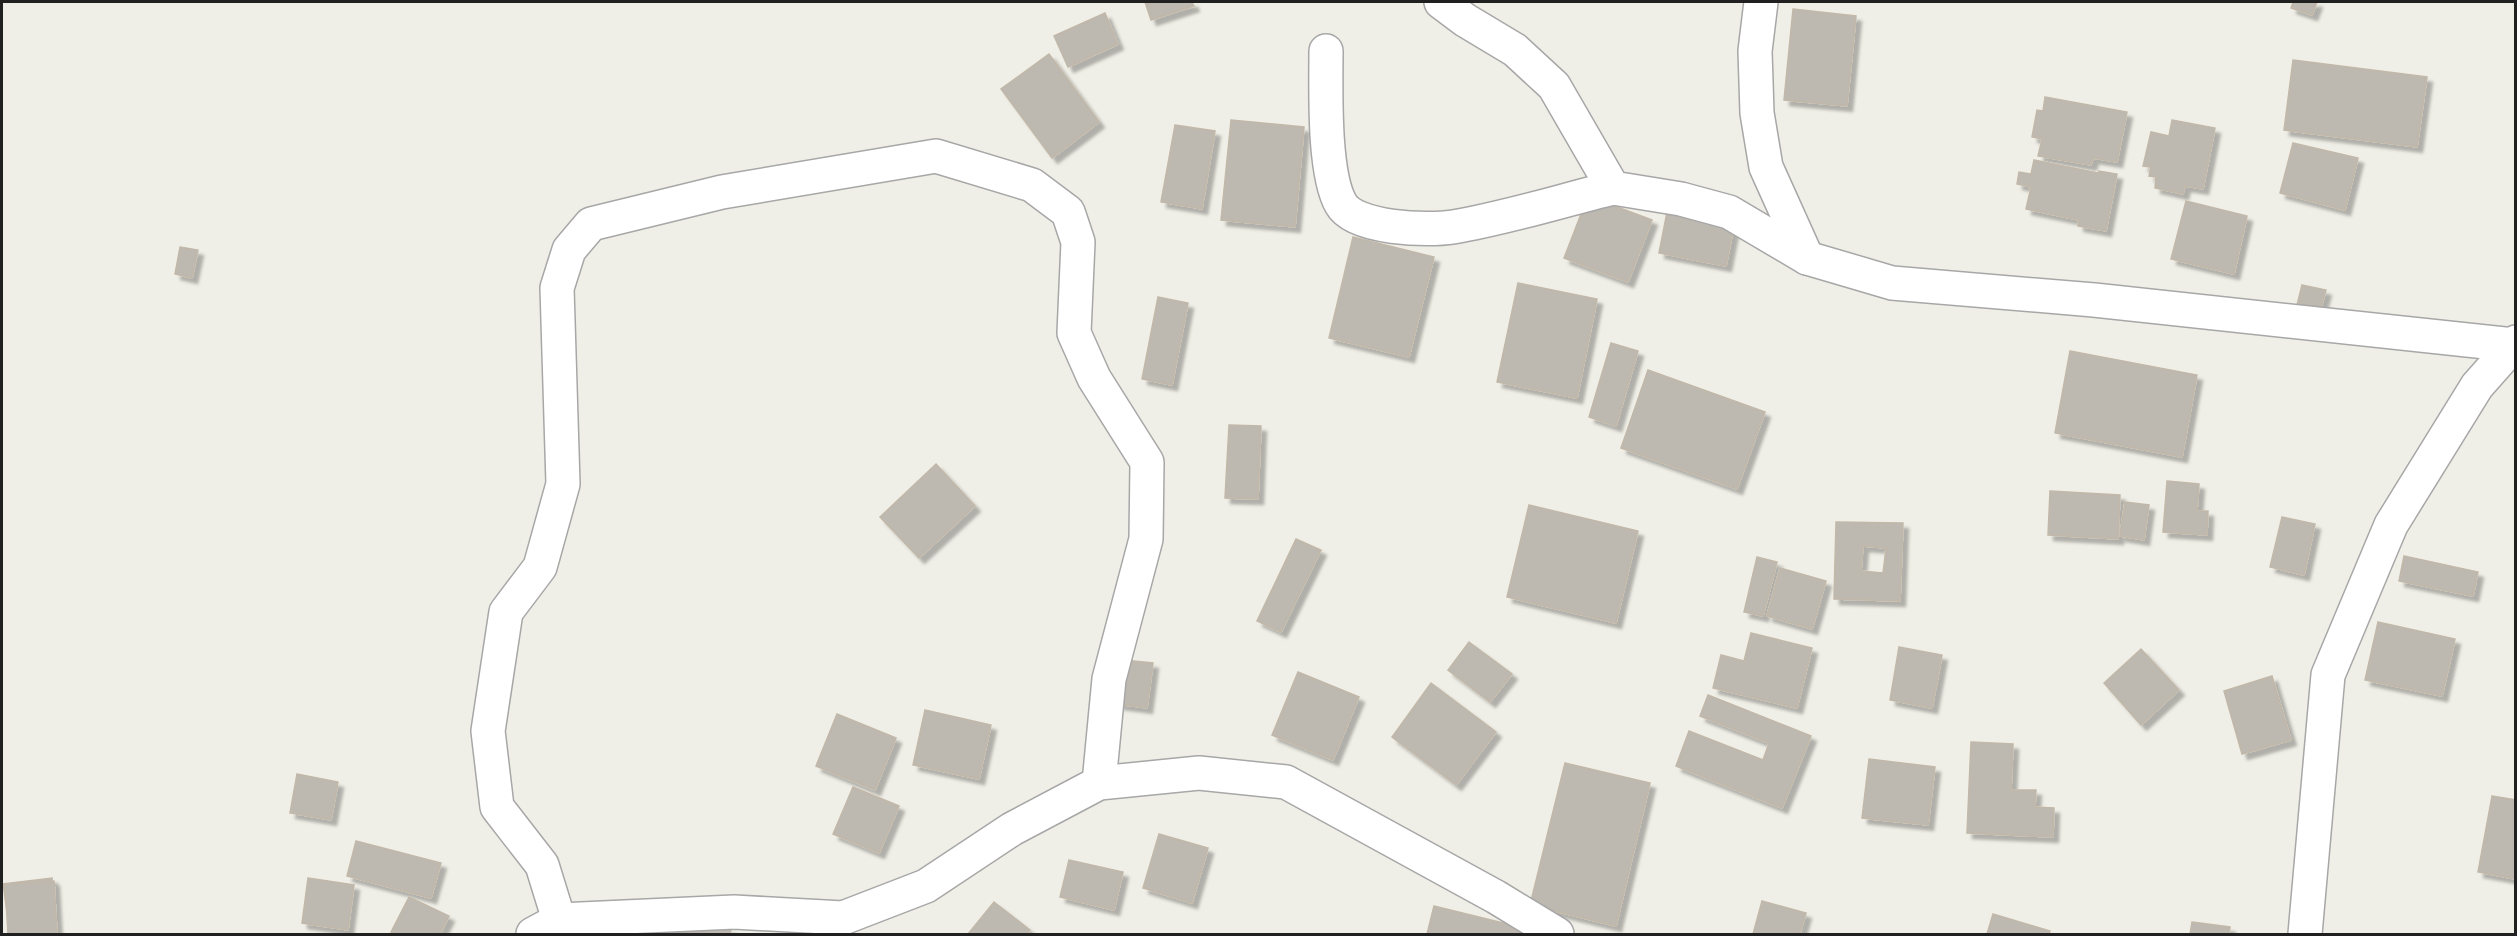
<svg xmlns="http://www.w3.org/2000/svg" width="2517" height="936" viewBox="0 0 2517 936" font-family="'Public Sans',sans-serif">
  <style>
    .building { fill: #bdb8b0; stroke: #c2b8a9; stroke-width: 1.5; fill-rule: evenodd; filter: url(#shadow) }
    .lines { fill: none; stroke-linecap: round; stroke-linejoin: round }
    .minor-casing { stroke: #a7a7a7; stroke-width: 36 }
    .minor { stroke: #fff; stroke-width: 33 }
  </style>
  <defs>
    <filter id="shadow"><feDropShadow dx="5.5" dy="5.5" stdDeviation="1.5" flood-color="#0004"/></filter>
  </defs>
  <rect width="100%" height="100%" fill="#f0efe7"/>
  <g class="building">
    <polygon points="1145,2 1192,2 1194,6 1151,20"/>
    <polygon points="2293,2 2317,2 2312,15 2291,8"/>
    <polygon points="1793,9 1856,16 1847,106 1784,100"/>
    <polygon points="1105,13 1118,44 1068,67 1054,36"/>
    <polygon points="1049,54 1099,122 1052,158 1001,89"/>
    <polygon points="2293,60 2427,77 2417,147 2284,130"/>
    <polygon points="2045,97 2127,112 2117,162 2093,158 2091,165 2038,156 2042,139 2032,137 2037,110 2043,111"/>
    <polygon points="1231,120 1304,127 1295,227 1221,220"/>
    <polygon points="2172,120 2215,128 2203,189 2185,186 2183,194 2155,188 2156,177 2149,176 2151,167 2143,166 2151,132 2169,136"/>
    <polygon points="1175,125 1215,131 1202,209 1161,202"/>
    <polygon points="2293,143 2358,158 2345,210 2280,193"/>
    <polygon points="2034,160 2098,173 2099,171 2117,174 2106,231 2078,226 2079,220 2026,209 2031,187 2017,184 2019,172 2031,174"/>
    <polygon points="1588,196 1652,220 1628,282 1564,258"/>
    <polygon points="2186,201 2247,216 2234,274 2171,259"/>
    <polygon points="1668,207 1735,220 1726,266 1659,253"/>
    <polygon points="1353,237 1434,257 1409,357 1329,338"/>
    <polygon points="180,247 198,250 192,278 175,274"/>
    <polygon points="1518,283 1597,299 1577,398 1497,382"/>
    <polygon points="2302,285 2326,290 2320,311 2297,305"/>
    <polygon points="1158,297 1188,303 1172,385 1142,379"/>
    <polygon points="1611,343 1638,351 1616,426 1589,417"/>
    <polygon points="2070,351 2197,375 2182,457 2055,433"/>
    <polygon points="1648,370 1765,412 1737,489 1621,448"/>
    <polygon points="1229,425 1261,426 1258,499 1225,498"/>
    <polygon points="936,464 975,506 919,558 880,517"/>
    <polygon points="2167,481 2199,484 2197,511 2208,511 2207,535 2163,532"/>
    <polygon points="2050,491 2120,495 2118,539 2048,535"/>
    <polygon points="2125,502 2149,505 2144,540 2120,536"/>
    <polygon points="1529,505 1638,531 1616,623 1507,597"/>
    <polygon points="2282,517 2315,524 2304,575 2270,567"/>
    <path d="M1836 522 1903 523 1900 601 1834 599ZM1863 546 1886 548 1883 573 1861 571Z"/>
    <polygon points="1296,539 1321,550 1281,632 1257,621"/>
    <polygon points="2404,556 2478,572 2473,596 2399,581"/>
    <polygon points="1757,557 1777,562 1763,616 1744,612"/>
    <polygon points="1780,568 1826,581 1812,629 1767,616"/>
    <polygon points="2378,622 2455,639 2442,696 2365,680"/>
    <polygon points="1751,633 1812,648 1797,708 1713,688 1721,655 1744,661"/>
    <polygon points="1469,642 1512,674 1490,702 1448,670"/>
    <polygon points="1899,647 1942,655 1932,708 1890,700"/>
    <polygon points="2141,649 2179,690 2141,725 2104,683"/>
    <polygon points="1123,660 1153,663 1147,708 1118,704"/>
    <polygon points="1298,672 1359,697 1333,760 1272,735"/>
    <polygon points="2272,676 2291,740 2242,754 2224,691"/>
    <polygon points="1431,683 1496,732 1456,785 1392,737"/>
    <polygon points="1708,695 1811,736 1782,808 1676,766 1689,731 1763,760 1769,743 1700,716"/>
    <polygon points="925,710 991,725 979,779 913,765"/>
    <polygon points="837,714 896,738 875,790 816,766"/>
    <polygon points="1971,742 2013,744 2011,790 2036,790 2035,807 2054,808 2053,837 1967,833"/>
    <polygon points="1869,759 1935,767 1928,825 1862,818"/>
    <polygon points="1565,763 1650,783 1616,926 1530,905"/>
    <polygon points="297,774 338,782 331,820 290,813"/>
    <polygon points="853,787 899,806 879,853 833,834"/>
    <polygon points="2492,796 2516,800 2516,879 2478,872"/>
    <polygon points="1159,834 1208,848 1192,903 1143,888"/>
    <polygon points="356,841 441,863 431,898 347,876"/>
    <polygon points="1069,860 1123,872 1114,910 1060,897"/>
    <polygon points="52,878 55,906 7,912 3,884"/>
    <polygon points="308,878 354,885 348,930 302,923"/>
    <polygon points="54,881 57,934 8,934 5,884"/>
    <polygon points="409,897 449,916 440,934 396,934 391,932"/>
    <polygon points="1762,901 1806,913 1800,934 1753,934"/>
    <polygon points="994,902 1030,930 1026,934 968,934"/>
    <polygon points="1434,906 1524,928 1523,934 1427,934"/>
    <polygon points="1993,914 2050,931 2049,934 1987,934"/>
    <polygon points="675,918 731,929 730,934 672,934"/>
    <polygon points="2192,922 2230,927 2229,934 2190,934"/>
  </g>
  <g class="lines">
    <defs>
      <g id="minor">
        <polyline points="1441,2 1465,20 1515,50 1554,86 1613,188 1681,199 1729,212 1807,258 1892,283 2094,300 2514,345"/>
        <polyline points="1761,2 1755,51 1757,113 1766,167 1807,258"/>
        <path d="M1326 51C1326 88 1323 173 1341 204 1355 229 1428 231 1453 227 1507 218 1560 201 1613 188"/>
        <polyline points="559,920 542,865 497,807 488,731 506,612 540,567 563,484 557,288 569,250 591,224 722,192 936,156 1032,185 1068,212 1078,242 1074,333 1094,378 1147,462 1146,539 1109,679 1099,783"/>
        <polyline points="533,934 559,920 734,912 843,918 926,886 1012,829 1099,783 1199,773 1286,782 1496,897 1557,934"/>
        <polyline points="2305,934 2328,675 2391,525 2477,386 2516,342"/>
      </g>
    </defs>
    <use href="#minor" class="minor-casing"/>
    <use href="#minor" class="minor"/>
  </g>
  <rect width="2517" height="936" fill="none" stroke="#202020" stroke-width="6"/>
</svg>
